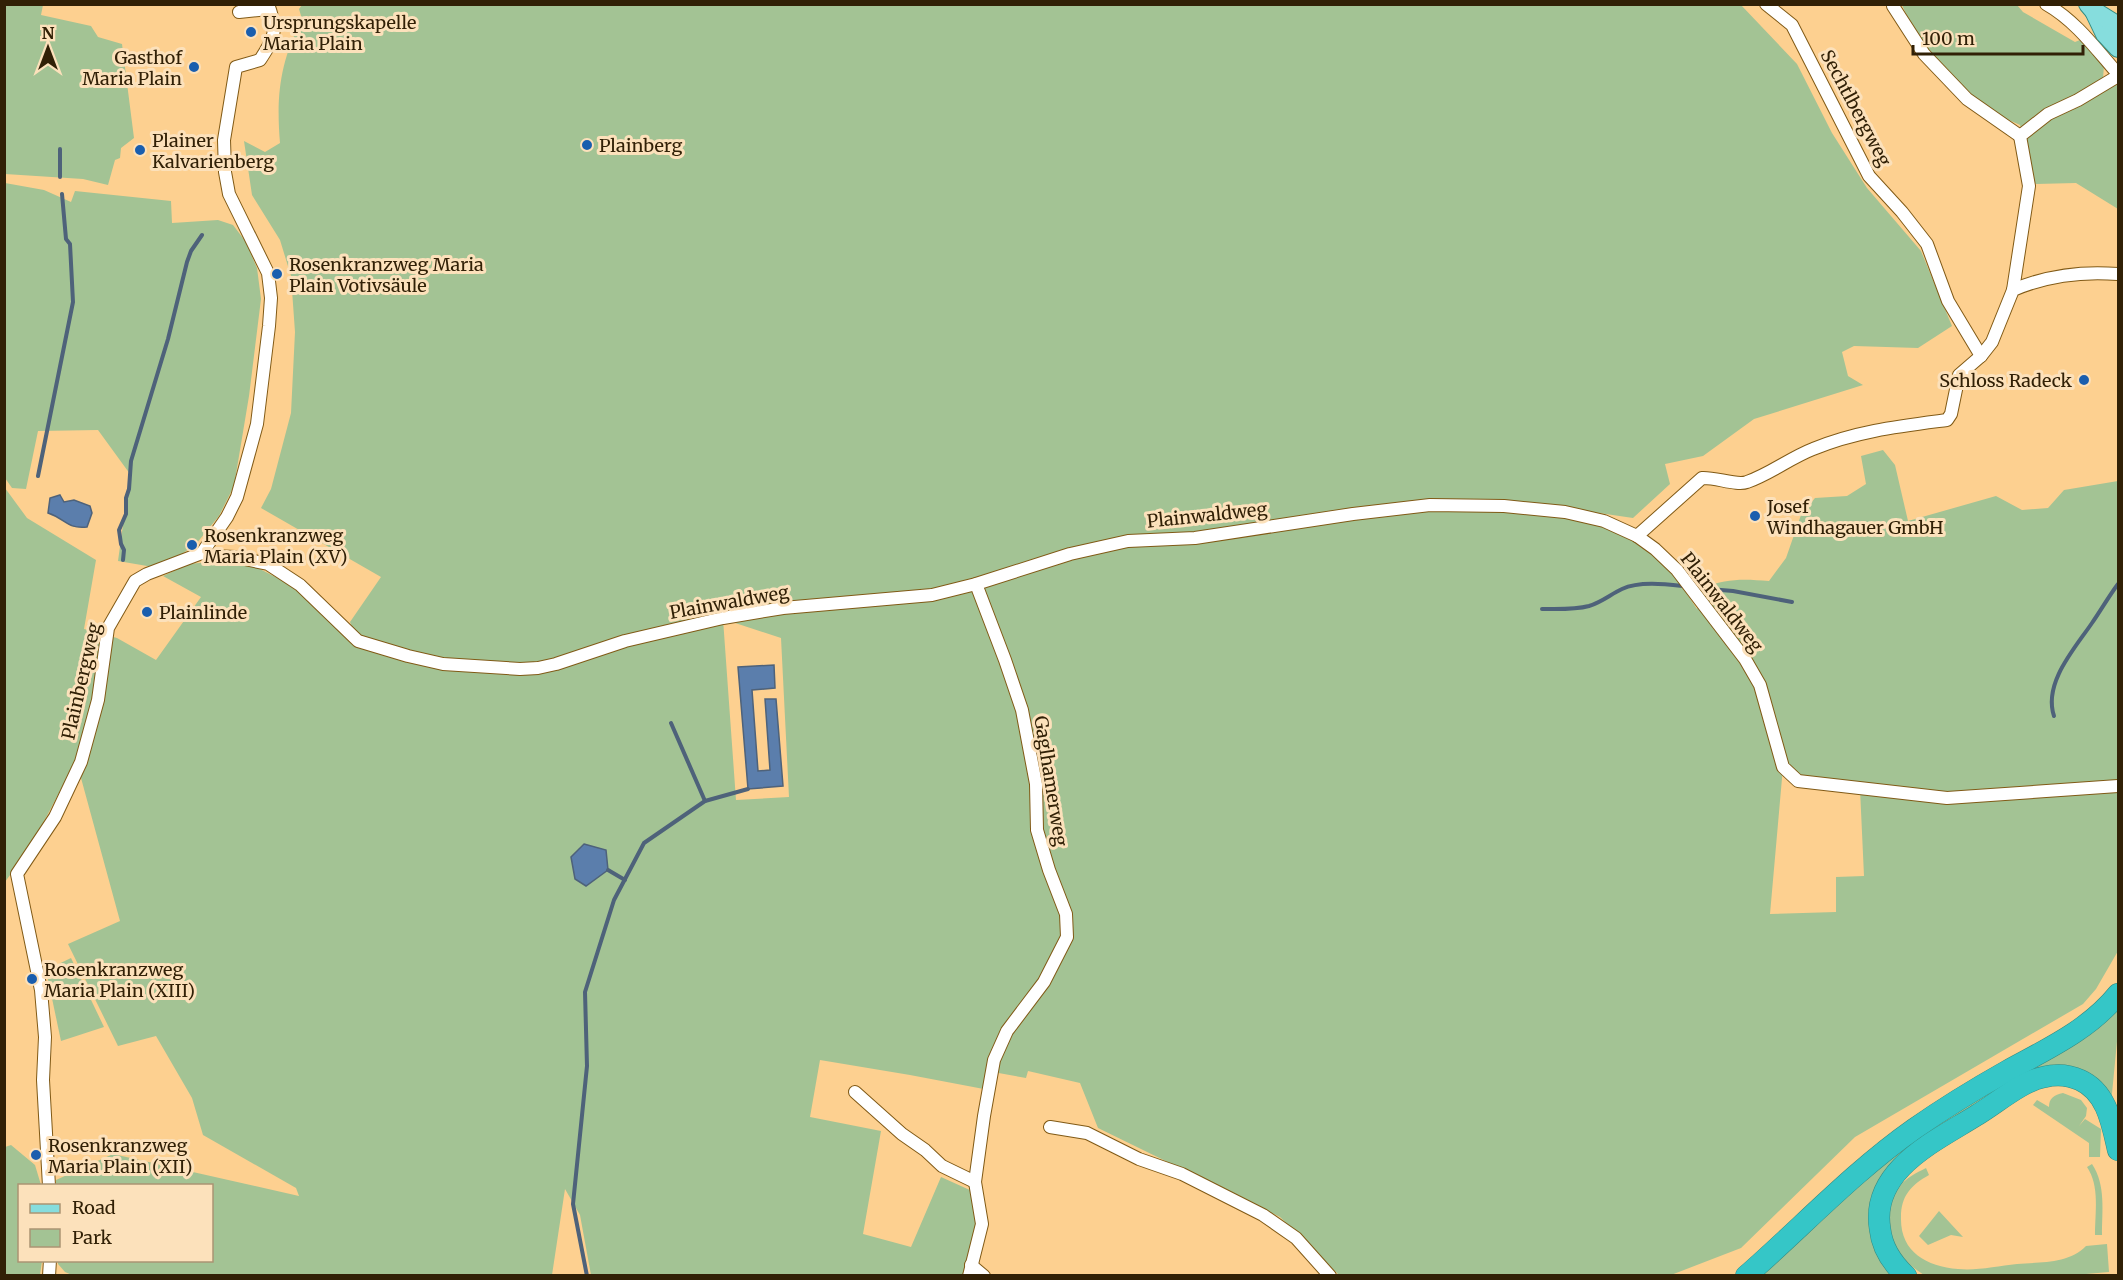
<svg xmlns="http://www.w3.org/2000/svg" width="2123" height="1280" viewBox="0 0 2123 1280" font-family="Merriweather,serif">
  <style>
    .green { fill: #a3c394; fill-rule: evenodd }
    .water { fill: #5b7eac; stroke: #4e627a; stroke-width: 1.5 }
    .lines { fill: none; stroke-linecap: round; stroke-linejoin: round }
    .stream { stroke: #4e627a; stroke-width: 4 }
    .street-casing { stroke: #815a16; stroke-width: 14 }
    .primary-casing { stroke: #348c83; stroke-width: 20 }
    .highway-casing { stroke: #348c83; stroke-width: 22 }
    .street { stroke: #fff; stroke-width: 12 }
    .primary { stroke: #86dddd; stroke-width: 18 }
    .highway { stroke: #35c6c7; stroke-width: 21 }
    .poi-dot { fill: #1a5eae; stroke: #fce1bb; stroke-width: 2 }
    .labels { text-anchor: middle; dominant-baseline: central; stroke-width: 6; stroke-linejoin: round; paint-order: stroke }
    .poi-label { font-size: 18px; fill: #312006; stroke: #fce1bb; text-anchor: start }
    .street-label { font-size: 18px; fill: #312006; stroke: #fce1bb }
  </style>
  <rect width="100%" height="100%" fill="#fdd090"/>
  <g class="green">
    <polygon points="4,5 43,5 41,15 91,26 98,37 122,44 134,138 121,148 120,158 115,160 108,185 83,179 5,174"/>
    <path d="M302 5H1741L1797 64 1832 133 1867 188 1921 251 1952 326 1918 348 1854 346 1842 352 1848 376 1863 385 1754 419 1703 456 1665 464 1670 484 1633 518 1538 504 1580 520 1613 529 1650 551 1677 579 1697 609 1704 588C1726 578 1745 579 1769 581L1786 558 1801 515 1815 498 1847 496 1866 484 1861 456 1883 450 1895 465 1908 521 1996 496 2022 510 2048 508 2064 490 2118 481V951L2096 989 2083 1004 1855 1137 1741 1248 1671 1275H1339L1280 1217 1098 1128 1080 1083 1028 1071 1026 1078 993 1072 989 1090 910 1075 820 1060 810 1117 881 1131 863 1234 911 1247 941 1177 972 1191 976 1223 963 1275H591L580 1215 565 1189 552 1275H72L65 1272 58 1264V1261L212 1260V1186L56 1185V1180L113 1154 299 1196 296 1188 203 1135 192 1098 156 1036 118 1046 68 944 120 921 81 778 69 773C50 811 31 848 5 882V488L27 518 96 560 84 629 117 638 156 660 201 597 163 576 189 564 219 561 256 567 293 586 357 640 350 622 381 577 261 508 271 489 291 413 295 332 291 276 280 240 252 195 244 141 265 152 280 143C276 95 280 62 302 19L299 9ZM723 619 781 638 789 797 736 800ZM1783 767 1798 781 1860 789 1864 876 1836 877V912L1770 914Z"/>
    <path d="M1902 5H2017L2023 12 2075 42 2080 40 2104 65 2103 79 2118 81V209L2076 183 2036 184 2028 169 2024 138 2020 125C2004 118 1988 111 1974 101 1943 77 1917 40 1902 5Z"/>
    <polygon points="5,183 44,190 71,202 75,191 171,201 172,223 218,220 233,225 246,242 257,268 261,299 249,396 234,486 219,516 196,544 179,556 153,567 118,561 130,474 98,430 38,431 26,489 12,488 5,478"/>
    <polygon points="71,958 104,1027 61,1041 46,970"/>
    <polygon points="2118,1003 2118,1031 2111,1104 2064,1070 1884,1177 1894,1275 1756,1276 1920,1131 2087,1037 2097,1024"/>
    <path d="M2063 1093 2081 1100 2087 1108 2086 1116 2079 1126 2085 1119 2101 1129 2100 1157H2089V1143L2033 1105 2037 1100 2049 1107C2049 1098 2054 1095 2063 1093Z"/>
    <polygon points="11,1145 35,1165 41,1185 20,1186 20,1260 42,1261 40,1275 5,1275 5,1147"/>
    <path d="M2092 1164C2106 1185 2102 1211 2102 1235H2095C2095 1213 2100 1186 2087 1167Z"/>
    <path d="M1926 1168 1929 1175C1911 1185 1901 1196 1901 1217 1900 1252 1926 1266 1958 1269 1976 1271 1998 1266 2017 1264 2040 1262 2069 1264 2086 1246L2107 1244 2109 1272 2063 1276 1924 1275C1895 1257 1873 1219 1899 1187 1906 1178 1916 1173 1926 1168Z"/>
    <polygon points="1939,1211 1963,1237 1951,1235 1928,1245 1919,1236"/>
  </g>
  <g class="water">
    <path d="M60 495 64 502 74 500 90 506 92 513 87 527C66 529 66 519 48 513L50 498Z"/>
    <polygon points="774,665 775,688 752,690 758,771 770,770 765,699 776,699 783,786 748,789 738,667"/>
    <polygon points="584,844 606,850 608,870 586,886 575,879 571,857"/>
  </g>
  <g class="lines">
    <g class="stream">
      <polyline points="60,149 60,177"/>
      <polyline points="38,476 73,302 70,244 66,239 62,194"/>
      <polyline points="123,560 124,550 121,544 119,530 126,514 126,498 129,489 131,461 168,339 187,262 191,251 202,235"/>
      <polyline points="1697,588 1733,591 1792,602"/>
      <path d="M1542 609C1558 609 1574 610 1589 606 1602 602 1611 594 1622 589 1639 581 1665 584 1683 586"/>
      <path d="M2054 716C2043 683 2075 648 2092 623 2101 610 2109 596 2118 584"/>
      <polyline points="671,723 705,801"/>
      <polyline points="608,870 625,880"/>
      <polyline points="587,1276 573,1204 587,1066 585,992 614,900 644,843 705,801 748,789"/>
    </g>
    <defs>
      <g id="street">
        <polyline points="1766,4 1792,25 1869,176 1902,212 1927,244 1948,301 1981,356"/>
        <path d="M2046 4C2076 21 2096 49 2118 74"/>
        <polyline points="1893,6 1924,54 1967,99 2020,136"/>
        <polyline points="239,12 269,9"/>
        <polyline points="2013,290 2029,186 2020,136 2048,114 2078,100 2118,76"/>
        <path d="M1637 536 1702 478C1715 477 1737 486 1747 482 1770 474 1790 458 1813 449 1856 431 1901 426 1947 420L1951 414 1959 375 1981 356 1992 342 2013 290C2048 275 2081 271 2118 274"/>
        <polyline points="202,553 211,556 235,557 268,564 300,585 358,641 408,656 443,664 520,669 538,668 556,664 625,641 723,618 783,608 932,595 976,584 1070,554 1128,541 1195,538 1353,514 1430,505 1504,506 1565,512 1604,521 1637,536 1655,549 1677,570 1745,659 1760,685 1783,767 1798,781 1947,798 2118,786"/>
        <polyline points="855,1092 902,1134 925,1150 942,1166 975,1182"/>
        <polyline points="1050,1127 1087,1133 1139,1159 1182,1174 1263,1215 1296,1238 1330,1276"/>
        <path d="M49 1186 43 1080 45 1037 41 990 17 874 55 817 81 762 98 700 108 628 135 581 147 574 202 553 227 517 237 497 257 424 269 326 271 298 268 273 229 194 225 172 224 140 236 67 260 60C275 37 278 31 268 4"/>
        <polyline points="971,1265 984,1276"/>
        <polyline points="49,1276 50,1260"/>
        <polyline points="969,1276 982,1224 975,1182 984,1116 994,1060 1007,1031 1044,982 1067,937 1066,914 1049,870 1037,830 1036,784 1022,710 1005,660 976,584"/>
      </g>
      <g id="primary">
        <polyline points="2088,4 2094,11 2105,34 2118,48"/>
        <polyline points="2094,11 2118,26"/>
      </g>
      <g id="highway">
        <path d="M1746 1276C1802 1227 1853 1172 1914 1129 1944 1108 1975 1089 2007 1071 2047 1049 2089 1030 2118 994"/>
        <path d="M1906 1276C1892 1263 1882 1248 1880 1229 1870 1170 1936 1141 1977 1115 1997 1103 2022 1081 2044 1077 2056 1074 2069 1075 2080 1080 2107 1092 2112 1124 2118 1150"/>
      </g>
    </defs>
    <use href="#street" class="street-casing"/>
    <use href="#primary" class="primary-casing"/>
    <use href="#highway" class="highway-casing"/>
    <use href="#street" class="street"/>
    <use href="#primary" class="primary"/>
    <use href="#highway" class="highway"/>
  </g>
  <g class="poi-dot">
    <circle cx="251" cy="32" r="6"/>
    <circle cx="194" cy="67" r="6"/>
    <circle cx="587" cy="145" r="6"/>
    <circle cx="140" cy="150" r="6"/>
    <circle cx="277" cy="274" r="6"/>
    <circle cx="2084" cy="380" r="6"/>
    <circle cx="1755" cy="516" r="6"/>
    <circle cx="192" cy="545" r="6"/>
    <circle cx="147" cy="612" r="6"/>
    <circle cx="32" cy="979" r="6"/>
    <circle cx="36" cy="1155" r="6"/>
  </g>
  <g class="labels">
    <g class="poi-label">
      <text x="263" y="22">Ursprungskapelle<tspan x="263" dy="21">Maria Plain</tspan></text>
      <text x="182" y="57" text-anchor="end">Gasthof<tspan x="182" dy="21">Maria Plain</tspan></text>
      <text x="152" y="140">Plainer<tspan x="152" dy="21">Kalvarienberg</tspan></text>
      <text x="599" y="145">Plainberg</text>
      <text x="289" y="264">Rosenkranzweg Maria<tspan x="289" dy="21">Plain Votivsäule</tspan></text>
      <text x="2072" y="380" text-anchor="end">Schloss Radeck</text>
      <text x="1767" y="506">Josef<tspan x="1767" dy="21">Windhagauer GmbH</tspan></text>
      <text x="204" y="535">Rosenkranzweg<tspan x="204" dy="21">Maria Plain (XV)</tspan></text>
      <text x="159" y="612">Plainlinde</text>
      <text x="44" y="969">Rosenkranzweg<tspan x="44" dy="21">Maria Plain (XIII)</tspan></text>
      <text x="48" y="1145">Rosenkranzweg<tspan x="48" dy="21">Maria Plain (XII)</tspan></text>
    </g>
    <g class="street-label">
      <text transform="translate(1856 108) rotate(62)">Sechtlbergweg</text>
      <text transform="translate(1207 515) rotate(-6)">Plainwaldweg</text>
      <text transform="translate(729 602) rotate(-10)">Plainwaldweg</text>
      <text transform="translate(1722 602) rotate(52)">Plainwaldweg</text>
      <text transform="translate(81 681) rotate(-77)">Plainbergweg</text>
      <text transform="translate(1051 781) rotate(81)">Gaglhamerweg</text>
    </g>
  </g>
  <rect width="2123" height="1280" fill="none" stroke="#312006" stroke-width="12"/>
  <rect x="18" y="1184" width="195" height="78" fill="#fce1bb" stroke="#ab9473" stroke-width="1.5"/>
  <rect x="30" y="1204" width="30" height="9" fill="#86dddd" stroke="#ab9473" stroke-width="1.5"/>
  <text x="72" y="1214" font-size="18" fill="#312006">Road</text>
  <rect x="30" y="1229" width="30" height="18" fill="#a3c394" stroke="#ab9473" stroke-width="1.5"/>
  <text x="72" y="1244" font-size="18" fill="#312006">Park</text>
  <g transform="translate(48 48)" stroke="#fce1bb" stroke-width="4.5" paint-order="stroke">
  <path d="M0-4.5L10 22L0 15L-10 22Z" fill="#312006"/>
  <text y="-9" font-size="16" font-weight="bold" text-anchor="middle" fill="#312006">N</text>
  </g>
  <path d="M1913 45v9h170v-9" fill="none" stroke="#312006" stroke-width="3"/>
  <text x="1922" y="45" font-size="18" fill="#312006" stroke="#fce1bb" stroke-width="4.5" paint-order="stroke">100 m</text>
</svg>
